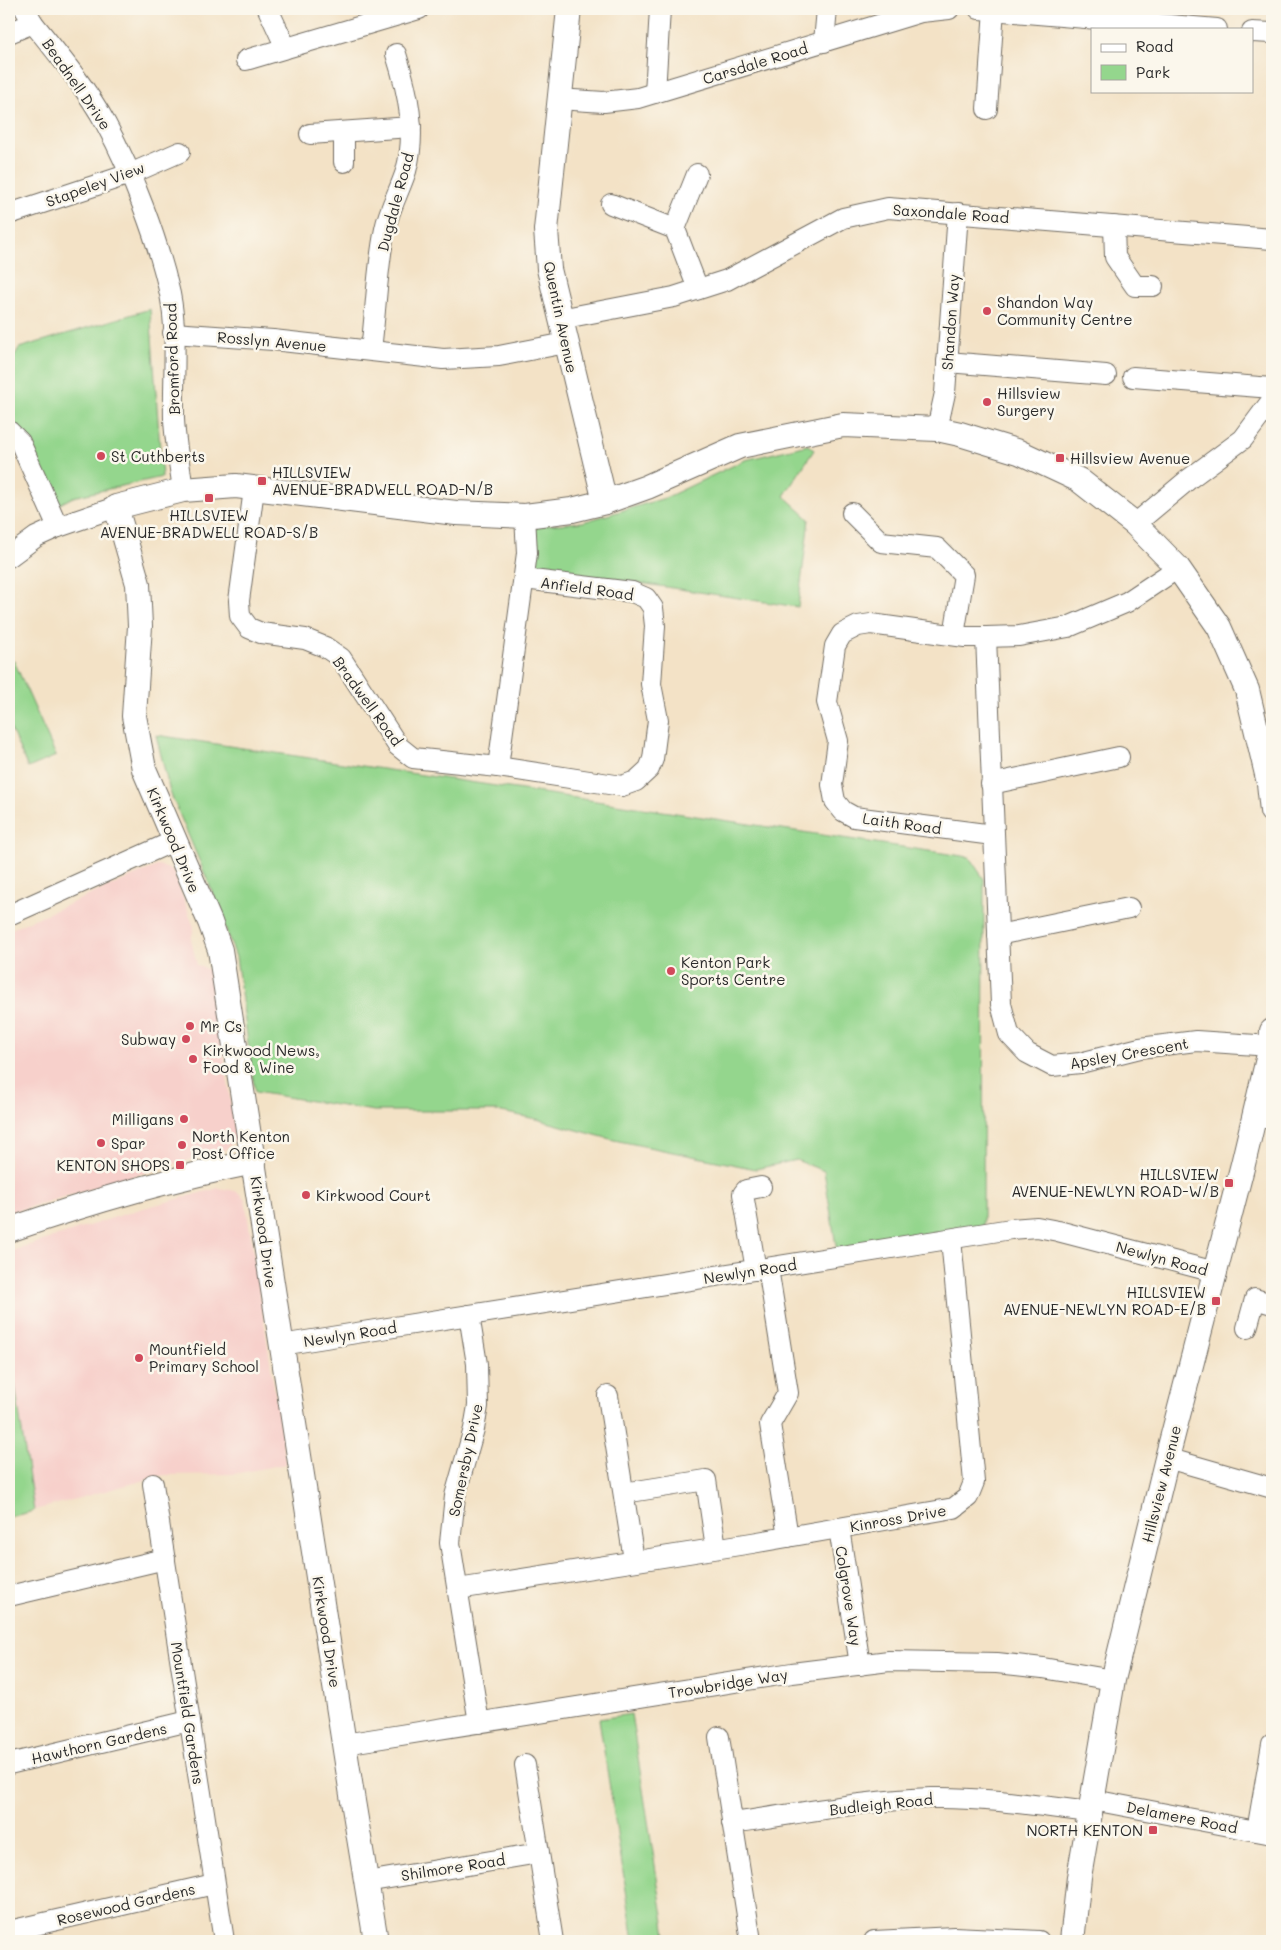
<svg xmlns="http://www.w3.org/2000/svg" width="1281" height="1950" viewBox="0 0 1281 1950" font-family="Mali,sans-serif">
  <style>
    .built { fill: #f7d0cb }
    .green { fill: #94d68d; stroke: #60805c }
    .lines { fill: none; stroke-linecap: round; stroke-linejoin: round }
    .minor-casing { stroke: #716b61; stroke-width: 22 }
    .tertiary-casing { stroke: #716b61; stroke-width: 26 }
    .minor { stroke: #fff; stroke-width: 20 }
    .tertiary { stroke: #fff; stroke-width: 24 }
    .poi-dot { fill: #d1495b; stroke: #fbf7ec; stroke-width: 2 }
    .labels { text-anchor: middle; dominant-baseline: central; stroke-width: 5; stroke-linejoin: round; paint-order: stroke }
    .street-label { font-size: 15px; fill: #2b2b2b; stroke: #fbf7ec }
    .poi-label { font-size: 15px; fill: #2b2b2b; stroke: #fbf7ec; text-anchor: start }
  </style>
  <rect width="100%" height="100%" fill="#fbf7ec"/>
  <filter id="ink" filterUnits="userSpaceOnUse"><feTurbulence type="fractalNoise" baseFrequency=".02" numOctaves="2"/><feDisplacementMap in="SourceGraphic" scale="10" xChannelSelector="R" yChannelSelector="G"/><feConvolveMatrix kernelMatrix="1 2 1 2 8 2 1 2 1" color-interpolation-filters="sRGB"/></filter>
  <filter id="wash" filterUnits="userSpaceOnUse"><feTurbulence type="fractalNoise" baseFrequency=".0096" numOctaves="4" result="noise"/><feDisplacementMap in="SourceGraphic" scale="20" xChannelSelector="R" yChannelSelector="G"/><feGaussianBlur stdDeviation="1.12" result="paint"/><feColorMatrix in="noise" values="0 0 0 0 0 0 0 0 0 0 0 0 0 0 0 0 0 1.4 0 .05"/><feComposite in="paint" operator="in"/></filter>
  <g filter="url(#wash)">
    <rect width="100%" height="100%" fill="#f3e2c6"/>
    <g class="built">
      <polygon points="159,865 173,871 194,927 191,940 197,965 212,971 236,1139 226,1149 9,1213 9,930"/>
      <polygon points="219,1188 231,1190 238,1192 245,1199 286,1464 234,1474 164,1475 9,1517 9,1252 140,1209"/>
    </g>
    <g class="green">
      <polygon points="150,309 162,477 73,497 56,506 9,423 9,366 19,348"/>
      <polygon points="808,445 814,450 784,496 809,519 798,607 646,584 534,572 535,526 583,522 665,498 745,460"/>
      <polygon points="14,661 56,756 28,768 9,725 9,663"/>
      <polygon points="156,735 969,857 984,879 983,1227 837,1252 824,1171 796,1160 756,1169 614,1140 536,1119 497,1111 374,1111 255,1092 236,957 210,886 170,792"/>
      <polygon points="9,1378 15,1385 34,1511 9,1517"/>
      <polygon points="631,1714 667,1941 634,1941 599,1719"/>
    </g>
  </g>
  <g filter="url(#ink)">
    <g class="lines">
      <defs>
        <g id="minor">
          <polyline points="268,9 286,48"/>
          <polyline points="979,9 1217,29"/>
          <path d="M33 23C58 54 87 89 106 124 132 172 158 240 170 294 178 334 173 378 174 419 175 442 180 466 183 490"/>
          <polyline points="1252,32 1272,33"/>
          <polyline points="9,33 33,23 25,9"/>
          <polyline points="824,42 827,9"/>
          <polyline points="246,60 419,9"/>
          <polyline points="655,93 660,9"/>
          <polyline points="558,99 604,102 638,98 921,12 949,9"/>
          <polyline points="987,109 994,9"/>
          <polyline points="344,132 344,162"/>
          <polyline points="310,134 411,127"/>
          <polyline points="611,204 675,229 698,289"/>
          <polyline points="9,214 130,174 180,152"/>
          <polyline points="1114,226 1115,257 1135,286 1153,286"/>
          <polyline points="675,229 697,174"/>
          <polyline points="560,319 674,297 727,280 843,218 888,208 1272,239"/>
          <polyline points="173,333 273,340 443,359 499,356 566,343"/>
          <path d="M371 350C376 310 377 268 385 229 389 209 400 190 406 171 417 132 408 92 396 54"/>
          <polyline points="947,362 1106,375"/>
          <polyline points="1133,377 1272,388"/>
          <polyline points="937,429 945,393 958,213"/>
          <polyline points="9,431 20,442 58,527"/>
          <polyline points="254,489 239,601 240,616 249,628 261,633 305,639 325,647 341,658 398,746 413,758 498,767 527,553 525,516"/>
          <polyline points="852,513 881,542 937,548 964,575 954,635"/>
          <polyline points="1135,524 1189,479 1243,439 1272,400"/>
          <polyline points="9,557 36,537 58,527 116,507"/>
          <polyline points="1178,568 1127,602 1068,627 1019,636 986,637 1001,1004 1009,1034 1027,1053 1052,1066 1080,1063 1140,1048 1196,1041 1271,1046"/>
          <polyline points="986,637 965,637 871,624 858,626 842,634 835,646 827,702 838,741 832,785 835,801 843,811 854,817 993,835"/>
          <polyline points="498,767 622,786 636,781 649,769 653,759 658,720 651,684 655,626 653,608 646,598 632,592 524,579"/>
          <polyline points="991,784 1119,757"/>
          <polyline points="9,915 174,841"/>
          <polyline points="998,935 1129,908"/>
          <polyline points="1254,1118 1272,1118"/>
          <polyline points="768,1268 788,1393 770,1424 788,1537"/>
          <polyline points="756,1270 743,1194 746,1190 761,1187"/>
          <polyline points="469,1315 477,1364 478,1406 474,1429 455,1496 450,1543 479,1723"/>
          <polyline points="1247,1328 1255,1299 1272,1304"/>
          <polyline points="281,1345 1011,1229 1037,1227 1058,1231 1215,1272"/>
          <polyline points="608,1396 634,1560"/>
          <polyline points="1167,1458 1272,1488"/>
          <polyline points="153,1484 224,1941"/>
          <polyline points="624,1493 706,1480 716,1548"/>
          <polyline points="839,1528 860,1665"/>
          <polyline points="458,1589 752,1543 954,1508 968,1497 974,1482 951,1239"/>
          <polyline points="9,1596 165,1559"/>
          <polyline points="719,1737 751,1941"/>
          <polyline points="344,1744 792,1673 889,1661 997,1663 1043,1668 1113,1680"/>
          <polyline points="9,1764 189,1721"/>
          <polyline points="525,1765 553,1941"/>
          <polyline points="1093,1800 1272,1834"/>
          <path d="M732 1823C798 1814 865 1800 932 1798 985 1797 1038 1806 1091 1812"/>
          <polyline points="1257,1831 1272,1744"/>
          <polyline points="366,1882 539,1853"/>
          <polyline points="9,1931 214,1884"/>
          <polyline points="874,1941 954,1937 1039,1941"/>
        </g>
        <g id="tertiary">
          <polyline points="569,9 546,230 549,269 605,502"/>
          <path d="M9 1230C87 1203 173 1178 254 1162"/>
          <polyline points="376,1941 352,1795 220,950 210,922 144,769 134,716 140,626 138,584 116,507 183,490 236,486 456,513 525,516 572,510 605,502 647,487 740,446 843,425 937,429 960,434 1019,452 1079,480 1135,524 1178,568 1219,627 1247,690 1269,783 1272,811"/>
          <polyline points="1072,1941 1079,1877 1113,1680 1167,1458 1243,1164 1271,1046 1272,1031"/>
        </g>
      </defs>
      <use href="#minor" class="minor-casing"/>
      <use href="#tertiary" class="tertiary-casing"/>
      <use href="#minor" class="minor"/>
      <use href="#tertiary" class="tertiary"/>
    </g>
  </g>
  <g class="poi-dot">
    <circle cx="987" cy="311" r="5"/>
    <circle cx="987" cy="402" r="5"/>
    <circle cx="101" cy="456" r="5"/>
    <rect x="1055" y="453" width="10" height="10" rx="2.5"/>
    <rect x="257" y="476" width="10" height="10" rx="2.5"/>
    <rect x="204" y="493" width="10" height="10" rx="2.5"/>
    <circle cx="671" cy="971" r="5"/>
    <circle cx="190" cy="1026" r="5"/>
    <circle cx="186" cy="1039" r="5"/>
    <circle cx="193" cy="1059" r="5"/>
    <circle cx="184" cy="1119" r="5"/>
    <circle cx="101" cy="1143" r="5"/>
    <circle cx="182" cy="1145" r="5"/>
    <rect x="175" y="1160" width="10" height="10" rx="2.5"/>
    <rect x="1224" y="1178" width="10" height="10" rx="2.5"/>
    <circle cx="306" cy="1195" r="5"/>
    <rect x="1211" y="1296" width="10" height="10" rx="2.5"/>
    <circle cx="139" cy="1358" r="5"/>
    <rect x="1148" y="1825" width="10" height="10" rx="2.5"/>
  </g>
  <g class="labels">
    <g class="street-label">
      <text transform="translate(755 63) rotate(-17)">Carsdale Road</text>
      <text transform="translate(77 84) rotate(55)">Beadnell Drive</text>
      <text transform="translate(95 184) rotate(-20)">Stapeley View</text>
      <text transform="translate(395 202) rotate(-75)">Dugdale Road</text>
      <text transform="translate(951 213) rotate(4)">Saxondale Road</text>
      <text transform="translate(561 317) rotate(78)">Quentin Avenue</text>
      <text transform="translate(950 322) rotate(-86)">Shandon Way</text>
      <text transform="translate(272 341) rotate(5)">Rosslyn Avenue</text>
      <text transform="translate(172 359) rotate(-92)">Bromford Road</text>
      <text transform="translate(587 588) rotate(8)">Anfield Road</text>
      <text transform="translate(368 701) rotate(54)">Bradwell Road</text>
      <text transform="translate(902 823) rotate(8)">Laith Road</text>
      <text transform="translate(174 840) rotate(67)">Kirkwood Drive</text>
      <text transform="translate(1129 1053) rotate(-10)">Apsley Crescent</text>
      <text transform="translate(264 1232) rotate(82)">Kirkwood Drive</text>
      <text transform="translate(1162 1258) rotate(15)">Newlyn Road</text>
      <text transform="translate(750 1271) rotate(-9)">Newlyn Road</text>
      <text transform="translate(350 1334) rotate(-9)">Newlyn Road</text>
      <text transform="translate(465 1460) rotate(-78)">Somersby Drive</text>
      <text transform="translate(1161 1484) rotate(-76)">Hillsview Avenue</text>
      <text transform="translate(898 1518) rotate(-10)">Kinross Drive</text>
      <text transform="translate(849 1596) rotate(81)">Colgrove Way</text>
      <text transform="translate(327 1632) rotate(81)">Kirkwood Drive</text>
      <text transform="translate(728 1683) rotate(-9)">Trowbridge Way</text>
      <text transform="translate(188 1713) rotate(81)">Mountfield Gardens</text>
      <text transform="translate(99 1743) rotate(-13)">Hawthorn Gardens</text>
      <text transform="translate(881 1804) rotate(-6)">Budleigh Road</text>
      <text transform="translate(1182 1817) rotate(11)">Delamere Road</text>
      <text transform="translate(453 1867) rotate(-9)">Shilmore Road</text>
      <text transform="translate(126 1904) rotate(-13)">Rosewood Gardens</text>
    </g>
    <g class="poi-label">
      <text x="997" y="302">Shandon Way<tspan x="997" dy="17">Community Centre</tspan></text>
      <text x="997" y="393">Hillsview<tspan x="997" dy="17">Surgery</tspan></text>
      <text x="111" y="456">St Cuthberts</text>
      <text x="1070" y="458">Hillsview Avenue</text>
      <text x="272" y="472">HILLSVIEW<tspan x="272" dy="17">AVENUE-BRADWELL ROAD-N/B</tspan></text>
      <text x="209" y="515" text-anchor="middle">HILLSVIEW<tspan x="209" dy="17">AVENUE-BRADWELL ROAD-S/B</tspan></text>
      <text x="681" y="962">Kenton Park<tspan x="681" dy="17">Sports Centre</tspan></text>
      <text x="200" y="1026">Mr Cs</text>
      <text x="176" y="1039" text-anchor="end">Subway</text>
      <text x="203" y="1050">Kirkwood News,<tspan x="203" dy="17">Food &amp; Wine</tspan></text>
      <text x="174" y="1119" text-anchor="end">Milligans</text>
      <text x="192" y="1136">North Kenton<tspan x="192" dy="17">Post Office</tspan></text>
      <text x="111" y="1143">Spar</text>
      <text x="170" y="1165" text-anchor="end">KENTON SHOPS</text>
      <text x="1219" y="1174" text-anchor="end">HILLSVIEW<tspan x="1219" dy="17">AVENUE-NEWLYN ROAD-W/B</tspan></text>
      <text x="316" y="1195">Kirkwood Court</text>
      <text x="1206" y="1292" text-anchor="end">HILLSVIEW<tspan x="1206" dy="17">AVENUE-NEWLYN ROAD-E/B</tspan></text>
      <text x="149" y="1349">Mountfield<tspan x="149" dy="17">Primary School</tspan></text>
      <text x="1143" y="1830" text-anchor="end">NORTH KENTON</text>
    </g>
  </g>
  <rect width="1281" height="1950" fill="none" stroke="#fbf7ec" stroke-width="30"/>
  <rect x="1091" y="28" width="162" height="65" fill="#fbf7ec" stroke="#a8a59f"/>
  <rect x="1101" y="44" width="25" height="8" fill="#ffffff" stroke="#a8a59f"/>
  <text x="1136" y="52" font-size="15" fill="#2b2b2b">Road</text>
  <rect x="1101" y="65" width="25" height="15" fill="#94d68d" stroke="#a8a59f"/>
  <text x="1136" y="78" font-size="15" fill="#2b2b2b">Park</text>
</svg>
